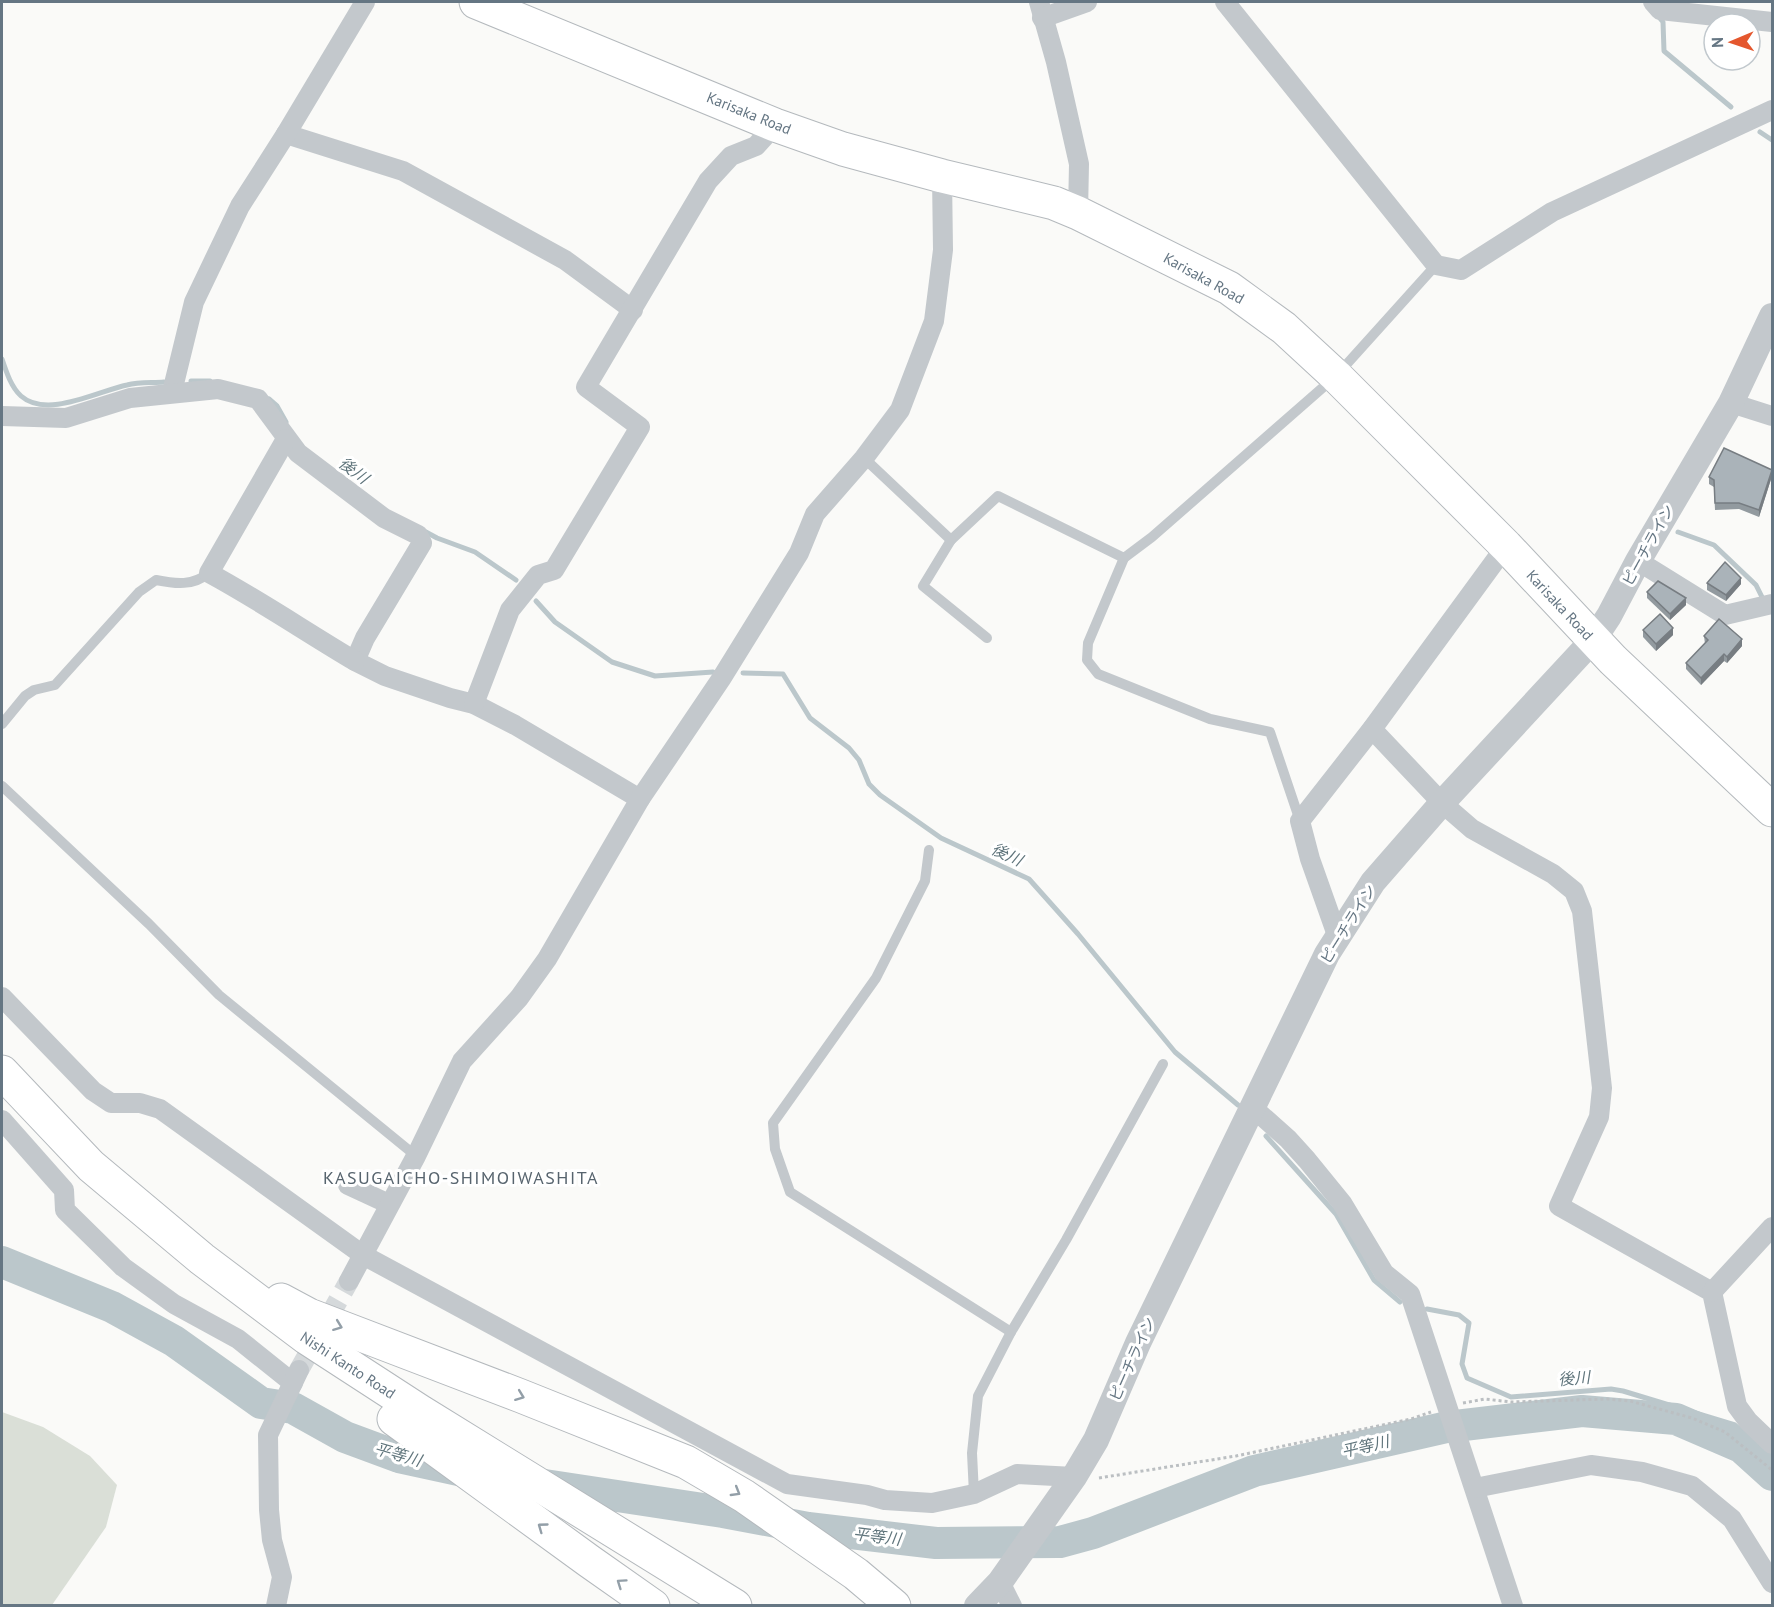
<svg xmlns="http://www.w3.org/2000/svg" width="1774" height="1607" viewBox="0 0 1774 1607" font-family="'PT Sans','Noto Sans JP',sans-serif">
  <style>
    .green { fill: #dadfd7 }
    .lines { fill: none; stroke-linecap: round; stroke-linejoin: round }
    .stream { stroke: #bbc7cb; stroke-width: 5 }
    .river { stroke: #bbc7cb; stroke-width: 32 }
    .minor-tunnel { stroke: #d5d9db; stroke-width: 20; stroke-dasharray: 20 10; stroke-linecap: butt }
    .trunk-casing { stroke: #b4b9bd; stroke-width: 35 }
    .motorway-casing { stroke: #b4b9bd; stroke-width: 35 }
    .path { stroke: #bbbfc2; stroke-width: 3; stroke-dasharray: 3 3; stroke-linecap: butt }
    .service { stroke: #c3c8cc; stroke-width: 10 }
    .minor { stroke: #c3c8cc; stroke-width: 20 }
    .tertiary { stroke: #c3c8cc; stroke-width: 26 }
    .trunk { stroke: #fff; stroke-width: 33 }
    .motorway { stroke: #fff; stroke-width: 33 }
    .wall { fill: #929a9f }
    .shaded-wall { fill: #777d82 }
    .building { fill: #aab3b9; stroke: #777d82; stroke-width: 1.5 }
    .oneway { stroke: #939fa8 }
    .labels { text-anchor: middle; dominant-baseline: central; stroke-width: 6; stroke-linejoin: round; paint-order: stroke }
    .street-label { font-size: 15px; fill: #657683; stroke: #fff }
    .water-label { font-size: 16px; font-style: italic; fill: #60757c; stroke: #fff }
    .quarter-label { font-size: 18px; letter-spacing: 1.5px; fill: #57646e; stroke: #fff }
  </style>
  <rect width="100%" height="100%" fill="#fafaf8"/>
  <polygon class="green" points="2,1412 43,1427 90,1456 117,1485 106,1527 52,1605 2,1605"/>
  <g class="lines">
    <g class="stream">
      <polyline points="1658,16 1663,22 1664,51 1731,107"/>
      <polyline points="1760,132 1772,140"/>
      <path d="M2 359C6 371 11 387 21 396 47 419 98 391 127 385 139 382 152 383 164 382"/>
      <polyline points="191,381 210,381"/>
      <polyline points="269,399 277,406 286,422"/>
      <polyline points="424,531 437,538 475,552 516,580"/>
      <polyline points="1678,532 1714,545 1756,585 1762,597"/>
      <polyline points="536,601 555,622 612,662 655,676 713,672"/>
      <polyline points="743,673 783,674 810,718 849,748 859,760 869,784 880,795 941,838 1029,879 1078,934 1175,1052 1238,1105"/>
      <polyline points="1266,1136 1336,1214 1374,1280 1400,1302"/>
      <polyline points="1427,1309 1459,1315 1469,1323 1462,1364 1467,1378 1511,1397 1611,1389 1623,1391 1735,1425 1772,1458"/>
    </g>
    <g class="river">
      <polyline points="2,1262 112,1307 174,1341 261,1403 293,1408 345,1437 399,1457 468,1472"/>
      <polyline points="538,1484 723,1512 808,1528 936,1543 1060,1542 1093,1533 1254,1471 1447,1427 1582,1411 1676,1419 1741,1447 1772,1475"/>
    </g>
    <polyline class="minor-tunnel" points="299,1370 349,1281"/>
    <defs>
      <polyline id="trunk" points="476,2 775,125 843,149 942,176 1054,203 1078,213 1229,288 1284,328 1336,376 1506,546 1613,660 1772,810"/>
      <g id="motorway">
        <polyline points="2,1072 91,1166 202,1259 307,1338 421,1412 735,1606"/>
        <polyline points="281,1300 309,1315 521,1396 686,1462 744,1496 856,1574 894,1606"/>
        <polyline points="394,1419 589,1561 653,1606"/>
      </g>
    </defs>
    <use href="#trunk" class="trunk-casing"/>
    <use href="#motorway" class="motorway-casing"/>
    <g class="path">
      <polyline points="1463,1403 1485,1399 1511,1402 1607,1399 1630,1401 1692,1418 1725,1432 1772,1470"/>
      <polyline points="1099,1478 1236,1456 1411,1419 1431,1412"/>
    </g>
    <g class="service">
      <polyline points="864,458 951,540 998,496 1124,558 1152,537 1336,376 1436,265"/>
      <polyline points="951,540 923,586 987,638"/>
      <polyline points="1124,558 1088,643 1087,660 1098,674 1210,719 1270,732 1300,821"/>
      <path d="M2 724 25 696 34 690 55 685 139 592 156 580C176 584 193 586 209 573"/>
      <polyline points="2,786 149,924 219,995 416,1156"/>
      <polyline points="929,850 925,881 876,978 773,1123 775,1149 790,1192 1011,1332"/>
      <polyline points="974,1494 972,1453 978,1396 1011,1332 1066,1240 1163,1064"/>
    </g>
    <g class="minor">
      <polyline points="1039,2 1056,62 1079,164 1078,213"/>
      <polyline points="1225,2 1436,265 1461,270 1552,212 1772,110"/>
      <polyline points="1653,2 1660,10 1772,22"/>
      <polyline points="1042,18 1087,2"/>
      <polyline points="286,134 403,171 565,260 633,310"/>
      <polyline points="172,392 194,302 240,206 286,134 365,2"/>
      <polyline points="1731,403 1772,416"/>
      <polyline points="2,416 66,418 130,398 218,389 258,399 298,453 384,518 418,535 422,543 365,638 355,661 385,676 450,698 474,704 515,725 640,799"/>
      <path d="M286 439 209 573C259 600 306 632 355 661"/>
      <polyline points="1638,561 1725,615 1772,604"/>
      <polyline points="474,704 510,610 538,575 554,570 640,427 586,387 708,181 731,156 756,146 775,125"/>
      <polyline points="1372,729 1442,803 1472,829 1553,874 1574,891 1582,911 1602,1088 1599,1117 1559,1206 1712,1292 1737,1406 1748,1421 1772,1444"/>
      <polyline points="1338,938 1310,859 1300,821 1372,729 1506,546"/>
      <polyline points="2,997 93,1091 111,1103 140,1103 160,1109 363,1255 787,1484 867,1495 885,1500 932,1503 974,1494 1017,1474 1074,1477"/>
      <polyline points="1252,1107 1288,1139 1307,1160 1342,1203 1384,1273 1410,1294 1513,1606"/>
      <polyline points="2,1120 64,1190 65,1210 123,1267 174,1304 238,1339 293,1383"/>
      <polyline points="348,1185 389,1204"/>
      <polyline points="349,1281 416,1156 462,1061 519,998 547,959 640,799 721,679 799,553 815,514 864,458 900,410 934,321 943,250 942,176"/>
      <polyline points="1712,1292 1772,1227"/>
      <polyline points="1475,1488 1591,1465 1642,1472 1692,1486 1732,1519 1772,1583"/>
      <polyline points="1000,1582 1012,1606"/>
      <polyline points="276,1606 282,1577 272,1540 269,1510 268,1435 299,1370"/>
    </g>
    <polyline class="tertiary" points="977,1606 1000,1582 1074,1477 1096,1440 1138,1343 1327,954 1373,882 1442,803 1593,640 1609,616 1638,561 1731,403 1772,316"/>
    <use href="#trunk" class="trunk"/>
    <use href="#motorway" class="motorway"/>
  </g>
  <g class="wall">
    <polygon points="1772,476 1759,517 1739,509 1715,510 1714,487 1709,484 1709,477"/>
    <polygon points="1707,583 1741,584 1726,601 1707,590"/>
    <polygon points="1647,592 1686,605 1670,620 1647,598"/>
    <polygon points="1643,630 1673,635 1656,651 1643,637"/>
    <polygon points="1704,636 1742,646 1727,663 1724,661 1701,685 1686,669 1686,663 1705,644"/>
  </g>
  <g class="shaded-wall">
    <polygon points="1772,470 1772,476 1759,517 1759,510"/>
    <polygon points="1741,578 1741,584 1726,601 1726,595"/>
    <polygon points="1686,598 1686,605 1670,620 1670,614"/>
    <polygon points="1673,628 1673,635 1656,651 1656,644"/>
    <polygon points="1742,639 1742,646 1727,663 1727,657"/>
    <polygon points="1724,654 1724,661 1701,685 1701,678"/>
  </g>
  <g class="building">
    <polygon points="1724,448 1772,470 1759,510 1739,503 1715,503 1714,480 1709,477"/>
    <polygon points="1725,562 1741,578 1726,595 1707,583"/>
    <polygon points="1658,581 1686,598 1670,614 1647,592"/>
    <polygon points="1660,614 1673,628 1656,644 1643,630"/>
    <polygon points="1719,619 1742,639 1727,657 1724,654 1701,678 1686,663 1708,640 1704,636"/>
  </g>
  <defs><path id="oneway-chevron" d="M-2-3.5L2.5 0L-2 3.5" fill="none" stroke-width="1.6" stroke-linecap="round" stroke-linejoin="round" transform="scale(1.5)"/></defs>
  <g class="oneway">
    <use href="#oneway-chevron" transform="translate(338 1326) rotate(21)"/>
    <use href="#oneway-chevron" transform="translate(520 1396) rotate(21)"/>
    <use href="#oneway-chevron" transform="translate(736 1492) rotate(31)"/>
    <use href="#oneway-chevron" transform="translate(542 1527) rotate(-144)"/>
    <use href="#oneway-chevron" transform="translate(621 1583) rotate(-145)"/>
  </g>
  <g class="labels">
    <g class="street-label">
      <text transform="translate(749 113) rotate(22)">Karisaka Road</text>
      <text transform="translate(1204 278) rotate(29)">Karisaka Road</text>
      <text transform="translate(1648 545) rotate(-61)">ピーチライン</text>
      <text transform="translate(1560 605) rotate(47)">Karisaka Road</text>
      <text transform="translate(1348 924) rotate(-58)">ピーチライン</text>
      <text transform="translate(1132 1359) rotate(-66)">ピーチライン</text>
      <text transform="translate(348 1365) rotate(33)">Nishi Kanto Road</text>
    </g>
    <g class="water-label">
      <text transform="translate(354 470) rotate(37)">後川</text>
      <text transform="translate(1007 854) rotate(25)">後川</text>
      <text transform="translate(1574 1378) rotate(-5)">後川</text>
      <text transform="translate(1365 1446) rotate(-13)">平等川</text>
      <text transform="translate(398 1454) rotate(16)">平等川</text>
      <text transform="translate(877 1536) rotate(7)">平等川</text>
    </g>
    <g class="quarter-label">
      <text x="461" y="1177">KASUGAICHO-SHIMOIWASHITA</text>
    </g>
  </g>
  <rect width="1774" height="1607" fill="none" stroke="#657683" stroke-width="6"/>
  <g transform="translate(1732 42) rotate(268)"><circle r="28" fill="#ffffff" stroke="#c1c8cd" stroke-width="1.5"/>
  <path d="M0-4.5L10 22L0 15L-10 22Z" fill="#e4572e"/>
  <text y="-9" font-size="16" font-weight="bold" text-anchor="middle" fill="#657683">N</text>
  </g>
</svg>
